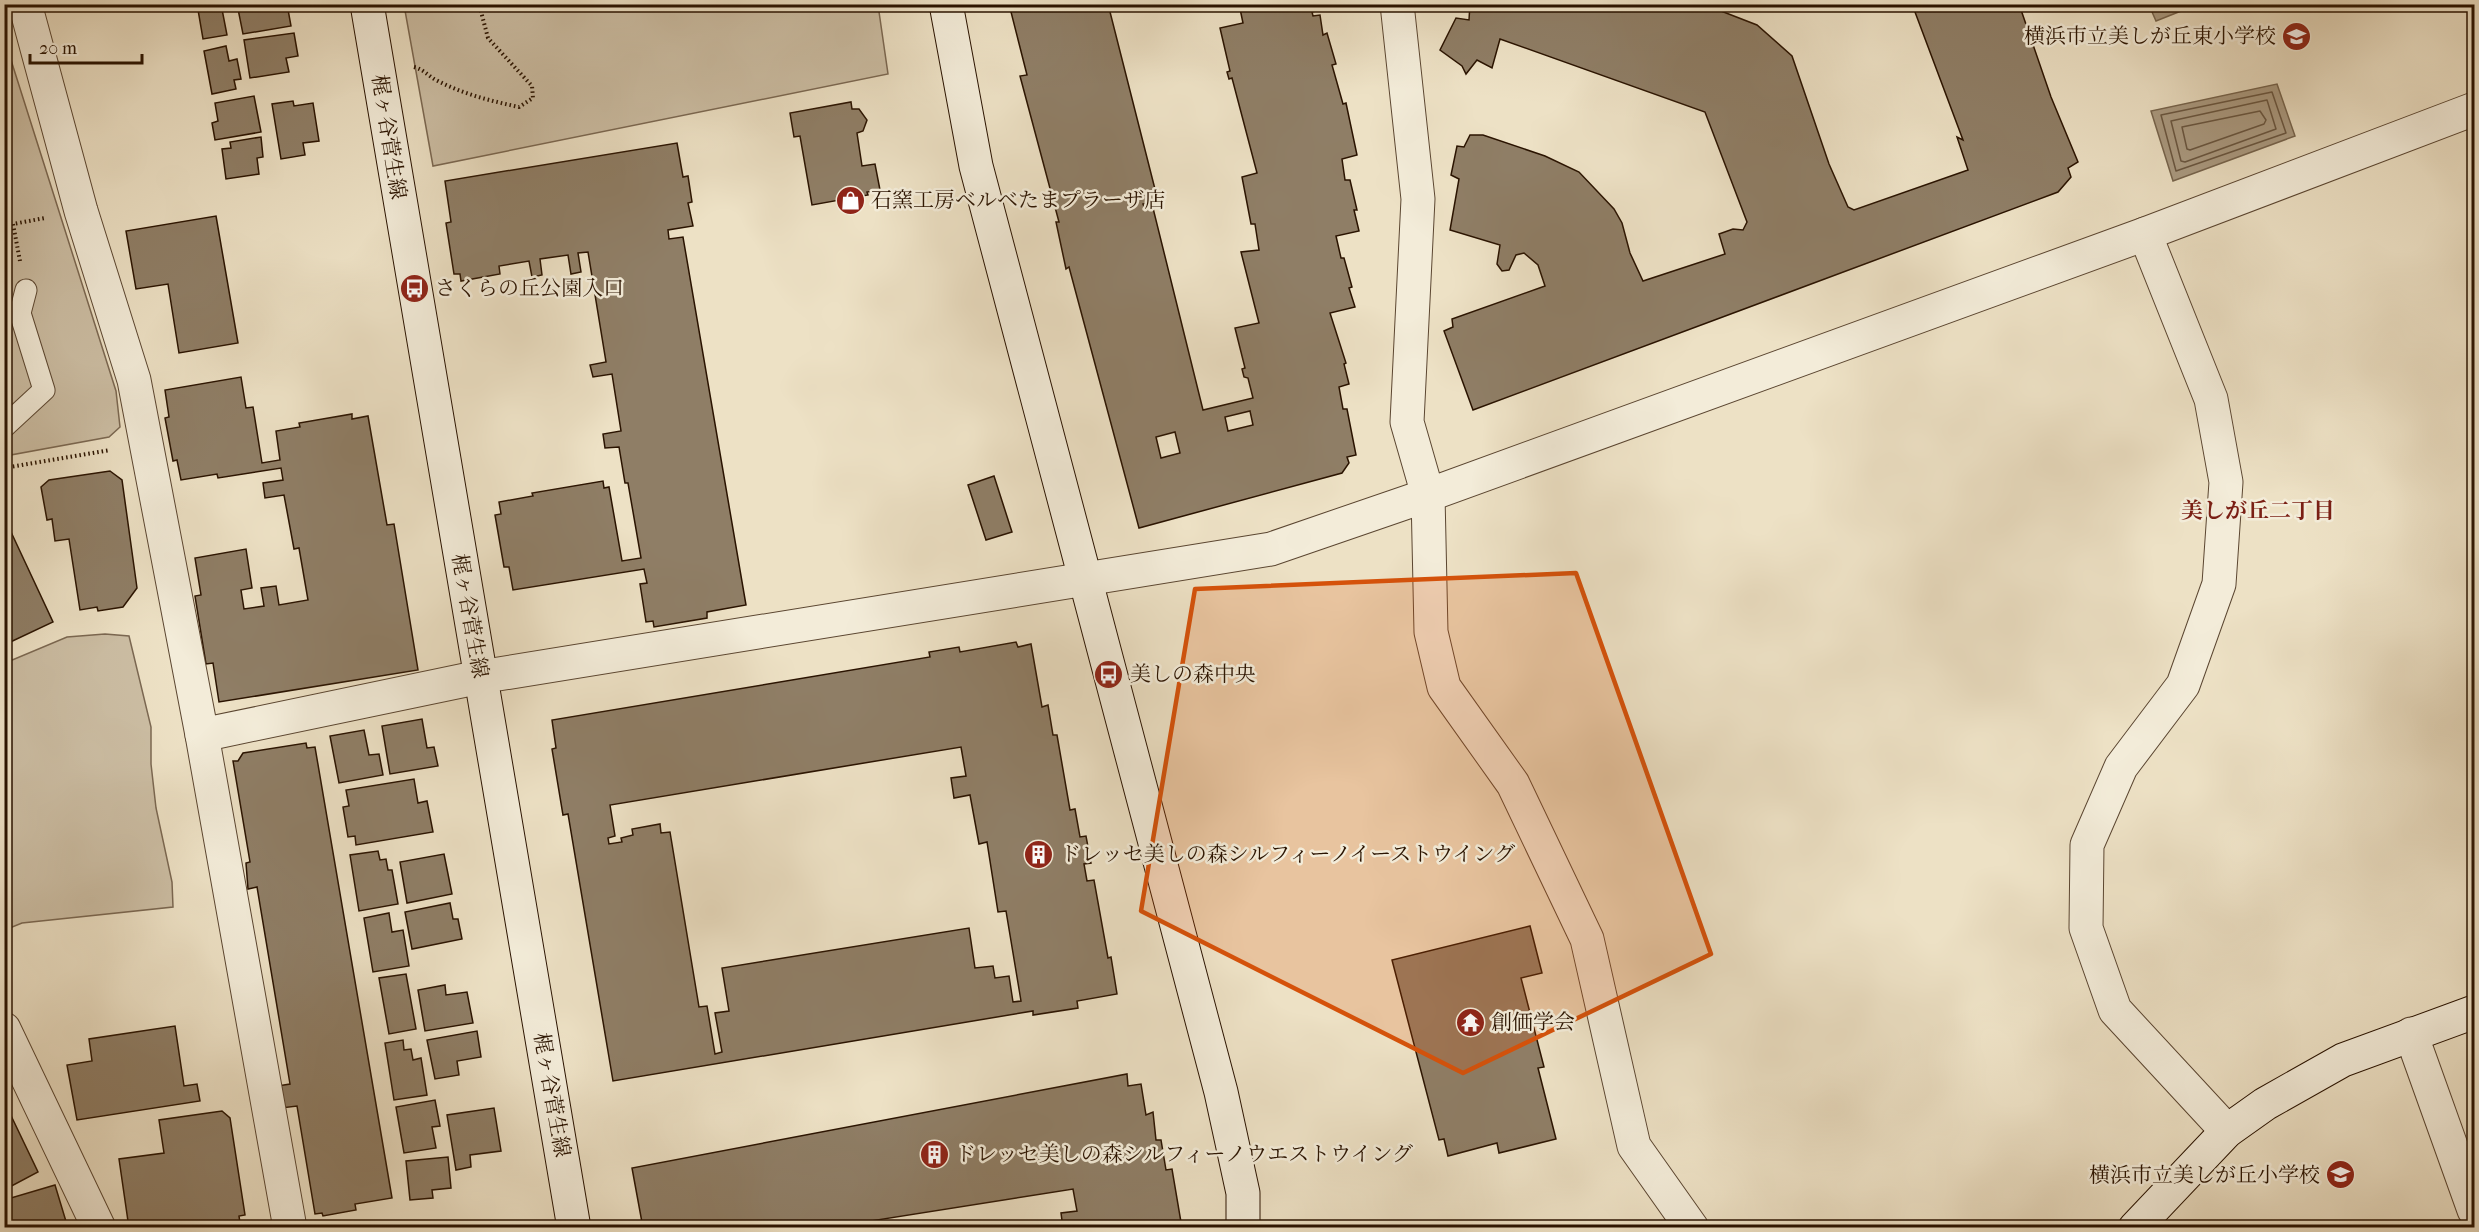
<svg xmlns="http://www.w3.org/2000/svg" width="2479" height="1232" viewBox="0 0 2479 1232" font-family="'IM FELL French Canon','Noto Serif JP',serif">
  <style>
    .green { fill: #ccbea4; stroke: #7b6852; stroke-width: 1.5 }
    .water { fill: #ab9b82; stroke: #77654e; stroke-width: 1.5 }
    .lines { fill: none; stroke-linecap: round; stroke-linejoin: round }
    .shore { stroke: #6a5741; stroke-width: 1.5 }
    .building { fill: #8f7e66; stroke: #2a1300; stroke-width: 1.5; fill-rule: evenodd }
    .lane-casing { stroke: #5b4631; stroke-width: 23 }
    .street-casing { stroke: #5b4631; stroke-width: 35 }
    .secondary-casing { stroke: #2a1300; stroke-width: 35 }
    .path { stroke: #2a1300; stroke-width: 4; stroke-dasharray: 1.5 3; stroke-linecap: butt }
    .lane { stroke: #f3ecd9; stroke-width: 21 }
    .street { stroke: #f3ecd9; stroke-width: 33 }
    .secondary { stroke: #f3ecd9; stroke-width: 33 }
    .marked { fill: #d5520b; fill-opacity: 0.2; stroke: #d5520b; stroke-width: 4.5; stroke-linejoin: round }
    .labels { text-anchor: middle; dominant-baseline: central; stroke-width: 5; stroke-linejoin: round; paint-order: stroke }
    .poi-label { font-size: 21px; fill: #2a1300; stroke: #f3ecd9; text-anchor: start }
    .street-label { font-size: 21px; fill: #2a1300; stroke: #f3ecd9 }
    .neighbourhood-label { font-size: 22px; font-weight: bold; fill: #7a1f14; stroke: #f3ecd9 }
  </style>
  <rect width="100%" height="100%" fill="#ede1c5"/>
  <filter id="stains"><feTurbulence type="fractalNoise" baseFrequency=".00333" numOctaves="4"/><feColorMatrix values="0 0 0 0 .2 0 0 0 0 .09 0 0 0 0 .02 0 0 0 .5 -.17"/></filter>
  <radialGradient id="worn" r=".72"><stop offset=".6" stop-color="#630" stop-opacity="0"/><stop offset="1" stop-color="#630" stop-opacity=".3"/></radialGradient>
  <g class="green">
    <polygon points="404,5 878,5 888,74 433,166"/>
    <polygon points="4,38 116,391 120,427 109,437 5,456"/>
    <polygon points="105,634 129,636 151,727 151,764 156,808 172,882 173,907 22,923 5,930 5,663 67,637"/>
  </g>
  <g class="water">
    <polygon points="2149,5 2190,5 2191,7 2156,21"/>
    <polygon points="2277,84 2295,136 2173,181 2151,111"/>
  </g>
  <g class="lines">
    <g class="shore">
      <polygon points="2272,92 2286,133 2176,171 2161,115"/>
      <polygon points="2267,100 2276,129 2185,162 2181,161 2171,121"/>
      <polygon points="2260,111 2266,120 2264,124 2190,150 2187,149 2182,127"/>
    </g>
  </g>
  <g class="building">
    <polygon points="197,4 221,4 227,35 203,39"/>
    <polygon points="237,4 287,4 291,26 243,34"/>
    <path d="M1009 4H1108L1158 201 1143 204 1145 209 1153 208 1203 410 1253 398 1248 378 1244 377 1242 369 1245 368 1235 328 1259 323 1241 252 1259 250 1255 224H1251L1242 177 1257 173 1232 78 1229 79 1227 72 1230 71 1220 28 1243 23 1239 4H1341L1312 12 1313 16 1320 15 1323 35 1327 33 1336 64 1332 65 1343 104 1346 103 1357 155 1342 159 1345 180H1350L1357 210H1354L1359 231 1336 236 1341 258H1344L1352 287 1349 288 1355 307 1330 313 1346 363 1344 364 1349 384 1339 387 1343 409H1347L1356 455 1347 457 1349 463 1342 473 1139 528 1069 267 1066 269 1056 222H1059L1020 76 1027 75ZM1250 411 1253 425 1228 431 1225 417ZM1175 432 1180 453 1161 458 1156 437Z"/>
    <polygon points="1206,4 1234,4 1208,11"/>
    <polygon points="1470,4 1703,4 1757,25 1792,56 1829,164 1848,207 1854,210 1968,170 1957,137 1963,140 1912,4 2019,4 2051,97 2078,162 2068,168 2071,177 2058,192 1473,410 1444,331 1453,327 1452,319 1545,286 1538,265 1524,253 1516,255 1509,270 1502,271 1497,264 1500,245 1450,230 1459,179 1451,175 1457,146 1464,147 1470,135 1483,135 1545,156 1579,172 1614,209 1622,223 1630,253 1643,281 1725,254 1719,234 1733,229 1743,230 1747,222 1705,112 1500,39 1492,68 1477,60 1466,74 1462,66 1440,50 1456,18 1469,20"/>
    <polygon points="294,33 298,56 286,58 289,72 250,78 244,40"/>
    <polygon points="226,46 229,61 237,59 241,79 234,80 236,89 212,94 204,51"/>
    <polygon points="254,96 261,132 215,140 212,123 218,121 215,103"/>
    <polygon points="293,101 294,106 313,103 319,141 303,143 305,155 281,159 272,104"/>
    <polygon points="851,102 852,109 859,109 867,120 863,131 857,133 862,166 875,164 880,190 867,192 868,195 812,205 800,136 794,137 790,113"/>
    <polygon points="261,137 263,157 257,158 259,174 226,179 222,149 231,148 230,142"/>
    <polygon points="677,143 683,177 688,176 692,202 688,203 693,226 668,230 669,239 683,237 746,605 707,612 707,618 654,627 653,621 646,622 640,584 647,583 644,569 513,590 509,567 504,567 495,515 501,514 499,502 533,496 532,493 603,481 604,488 609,487 622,561 641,558 628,483 625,483 619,447 605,448 603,434 621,431 612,374 593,377 590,365 606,362 588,252 578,253 581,272 571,274 568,255 540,259 542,275 532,277 529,261 499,266 500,274 461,281 460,274 454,274 446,223 451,222 445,181"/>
    <polygon points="216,216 238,343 179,353 168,284 136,289 126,231"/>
    <polygon points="241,377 246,408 253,407 262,463 280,460 276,431 300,427 299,423 352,414 352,419 368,416 387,525 394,524 418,670 219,702 213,663 206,664 195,596 201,595 195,558 246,549 252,588 241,590 244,609 264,606 261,588 276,586 279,605 308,600 299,548 294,549 284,495 265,498 263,483 283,480 281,468 218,478 217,474 181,480 177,460 173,461 165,418 169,417 165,390"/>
    <polygon points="110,471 122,480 137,588 123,607 98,611 97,607 80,610 69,539 55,541 52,519 47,520 41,487 49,480"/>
    <polygon points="994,476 1012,532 986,540 968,485"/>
    <polygon points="4,517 53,622 4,645"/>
    <path d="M1016 642 1018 647 1031 644 1042 707 1048 705 1053 735H1057L1070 810 1075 809 1080 837 1086 836 1091 863 1084 864 1087 881 1094 880 1108 958 1111 957 1117 994 1077 1001 1078 1008 1033 1015V1011L613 1081 568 814 563 815 552 749 556 748 552 720 930 657 929 652 959 647 960 652ZM961 747 966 776 951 778 954 798 970 795 979 844 987 842 998 912 1006 911 1021 1001 1013 1002 1009 976 995 978 993 966 975 968 969 928 722 968 729 1011 715 1013 722 1052 715 1054 707 1006 699 1007 670 832 661 833 660 824 632 829 633 835 621 838 622 842 609 844 608 838 615 836 610 805Z"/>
    <polygon points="422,719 427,748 434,747 438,766 390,774 382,726"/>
    <polygon points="364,730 369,755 379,754 383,775 339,783 330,736"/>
    <polygon points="306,743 307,748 315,747 392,1198 355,1204 356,1210 323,1216 322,1213 315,1214 297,1106 281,1108 277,1086 290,1084 257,887 248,889 246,863 250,862 233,761 238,761 243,753"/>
    <polygon points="414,779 418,803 427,801 433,832 356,845 355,836 348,837 343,807 349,806 346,790"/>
    <polygon points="378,851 380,860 386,859 388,870 392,870 398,904 359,911 350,855"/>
    <polygon points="444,854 452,894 407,903 400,862"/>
    <polygon points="450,903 453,919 458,919 462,939 412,949 405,912"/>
    <polygon points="389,913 392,932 403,930 409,966 373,972 364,918"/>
    <polygon points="1530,926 1542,973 1521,978 1544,1067 1538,1068 1556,1139 1499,1153 1497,1143 1448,1156 1444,1139 1439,1140 1392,960"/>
    <polygon points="406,974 416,1029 389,1034 379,978"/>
    <polygon points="445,985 446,995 467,992 473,1023 425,1031 418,990"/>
    <polygon points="175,1026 184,1086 197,1084 200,1101 77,1120 67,1065 92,1061 89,1039"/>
    <polygon points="477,1031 481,1057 457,1061 459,1075 435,1079 427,1040"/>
    <polygon points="403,1040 404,1050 411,1049 413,1060 421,1058 427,1095 394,1100 385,1043"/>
    <polygon points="1127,1074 1128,1086 1141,1084 1146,1115 1153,1112 1156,1140 1161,1140 1166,1170 1172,1169 1182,1228 1063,1228 1061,1213 1077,1211 1073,1189 864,1222 865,1228 643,1228 632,1168"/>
    <polygon points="435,1100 440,1126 432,1127 436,1148 404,1153 396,1107"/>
    <polygon points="4,1101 38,1172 4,1190"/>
    <polygon points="494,1108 501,1151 470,1155 471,1167 456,1170 447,1115"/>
    <polygon points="222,1111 230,1118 245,1215 239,1216 240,1223 210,1228 129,1228 119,1159 164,1153 159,1120"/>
    <polygon points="448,1157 451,1188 432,1190 433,1198 410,1200 406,1161"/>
    <polygon points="55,1185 68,1228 4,1228 4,1200"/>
    <polygon points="459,1223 471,1228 436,1228 444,1224"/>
  </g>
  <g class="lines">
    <defs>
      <polyline id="lane" points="4,427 44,390 20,313 26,290"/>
      <g id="street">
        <polyline points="25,4 81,211 134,380 202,735 290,1228"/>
        <polyline points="1397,4 1418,199 1407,422 1428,495 1431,632 1444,687 1513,784 1587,939 1634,1146 1692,1228"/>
        <polyline points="2145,234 2211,399 2226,482 2219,584 2183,685 2121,767 2087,845 2086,928 2115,1010 2227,1131"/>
        <polyline points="202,735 480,677 1271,549 1428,495 2145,234 2474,109"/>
        <polyline points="4,1029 99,1228"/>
        <polyline points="2411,1034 2474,1210"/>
      </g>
      <g id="secondary">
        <polyline points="367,4 574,1228"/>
        <polyline points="946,4 976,166 1221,1092 1243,1193 1243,1228"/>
        <polyline points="2135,1228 2227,1131 2265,1104 2343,1060 2474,1012"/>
      </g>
    </defs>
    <use href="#lane" class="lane-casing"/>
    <use href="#street" class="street-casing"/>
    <use href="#secondary" class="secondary-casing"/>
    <g class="path">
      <path d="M414 67C425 70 429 77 438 81 463 94 491 101 519 107L533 98 532 86 488 38 479 4"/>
      <polyline points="20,261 13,224 45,218"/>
      <polyline points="4,468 110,450"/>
    </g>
    <use href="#lane" class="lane"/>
    <use href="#street" class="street"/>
    <use href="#secondary" class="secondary"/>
  </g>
  <path class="marked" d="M1576 573 1711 954 1463 1073 1141 911 1195 589Z"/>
  <defs>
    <symbol id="school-disc" viewBox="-11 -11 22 22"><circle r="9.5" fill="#8f2418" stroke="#f3ecd9"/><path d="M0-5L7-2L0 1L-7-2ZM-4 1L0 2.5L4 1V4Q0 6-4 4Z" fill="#fff"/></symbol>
    <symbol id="shop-disc" viewBox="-11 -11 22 22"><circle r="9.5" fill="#8f2418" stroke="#f3ecd9"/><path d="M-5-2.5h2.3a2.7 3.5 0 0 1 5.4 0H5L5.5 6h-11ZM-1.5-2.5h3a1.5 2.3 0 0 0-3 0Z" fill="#fff"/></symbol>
    <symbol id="bus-disc" viewBox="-11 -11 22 22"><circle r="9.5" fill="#8f2418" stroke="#f3ecd9"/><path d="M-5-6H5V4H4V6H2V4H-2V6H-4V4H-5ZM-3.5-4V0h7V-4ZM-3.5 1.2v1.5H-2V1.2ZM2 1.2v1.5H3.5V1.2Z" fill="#fff"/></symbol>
    <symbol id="building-disc" viewBox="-11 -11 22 22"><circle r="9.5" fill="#8f2418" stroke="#f3ecd9"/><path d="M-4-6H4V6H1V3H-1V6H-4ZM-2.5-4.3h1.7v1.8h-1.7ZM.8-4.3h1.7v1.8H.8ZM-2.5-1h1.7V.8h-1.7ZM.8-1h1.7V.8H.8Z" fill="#fff"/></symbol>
    <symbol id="temple-disc" viewBox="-11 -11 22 22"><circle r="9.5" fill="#8f2418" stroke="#f3ecd9"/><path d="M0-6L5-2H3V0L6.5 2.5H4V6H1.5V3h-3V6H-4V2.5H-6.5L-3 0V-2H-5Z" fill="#fff"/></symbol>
  </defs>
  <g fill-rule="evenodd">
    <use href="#school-disc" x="2280" y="20" width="33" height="33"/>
    <use href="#shop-disc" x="834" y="184" width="33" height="33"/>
    <use href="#bus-disc" x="398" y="272" width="33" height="33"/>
    <use href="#bus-disc" x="1092" y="658" width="33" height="33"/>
    <use href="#building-disc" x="1022" y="838" width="33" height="33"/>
    <use href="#temple-disc" x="1454" y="1006" width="33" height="33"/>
    <use href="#building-disc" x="918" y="1138" width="33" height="33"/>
    <use href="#school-disc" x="2324" y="1158" width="33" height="33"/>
  </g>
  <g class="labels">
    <g class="poi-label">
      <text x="2276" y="36" text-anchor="end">横浜市立美しが丘東小学校</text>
      <text x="871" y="200">石窯工房ベルベたまプラーザ店</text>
      <text x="435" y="288">さくらの丘公園入口</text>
      <text x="1130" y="674">美しの森中央</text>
      <text x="1060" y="854">ドレッセ美しの森シルフィーノイーストウイング</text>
      <text x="1491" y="1022">創価学会</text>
      <text x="955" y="1154">ドレッセ美しの森シルフィーノウエストウイング</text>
      <text x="2320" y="1175" text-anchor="end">横浜市立美しが丘小学校</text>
    </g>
    <g class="street-label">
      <text transform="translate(389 137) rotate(81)">梶ヶ谷菅生線</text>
      <text transform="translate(470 616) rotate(80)">梶ヶ谷菅生線</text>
      <text transform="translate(552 1095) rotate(80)">梶ヶ谷菅生線</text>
    </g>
    <g class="neighbourhood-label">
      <text x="2258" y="511">美しが丘二丁目</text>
    </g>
  </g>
  <rect width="2479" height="1232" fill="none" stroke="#ede1c5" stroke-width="24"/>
  <rect x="6" y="6" width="2467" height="1220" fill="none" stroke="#2a1300" stroke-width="3"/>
  <rect x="12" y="12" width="2455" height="1208" fill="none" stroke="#2a1300" stroke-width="1.5"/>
  <path d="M30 54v9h112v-9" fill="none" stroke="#2a1300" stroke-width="3"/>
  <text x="39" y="54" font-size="18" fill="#2a1300" stroke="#f3ecd9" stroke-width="4.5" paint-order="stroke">20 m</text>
  <rect width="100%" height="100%" filter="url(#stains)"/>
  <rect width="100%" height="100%" fill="url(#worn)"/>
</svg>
